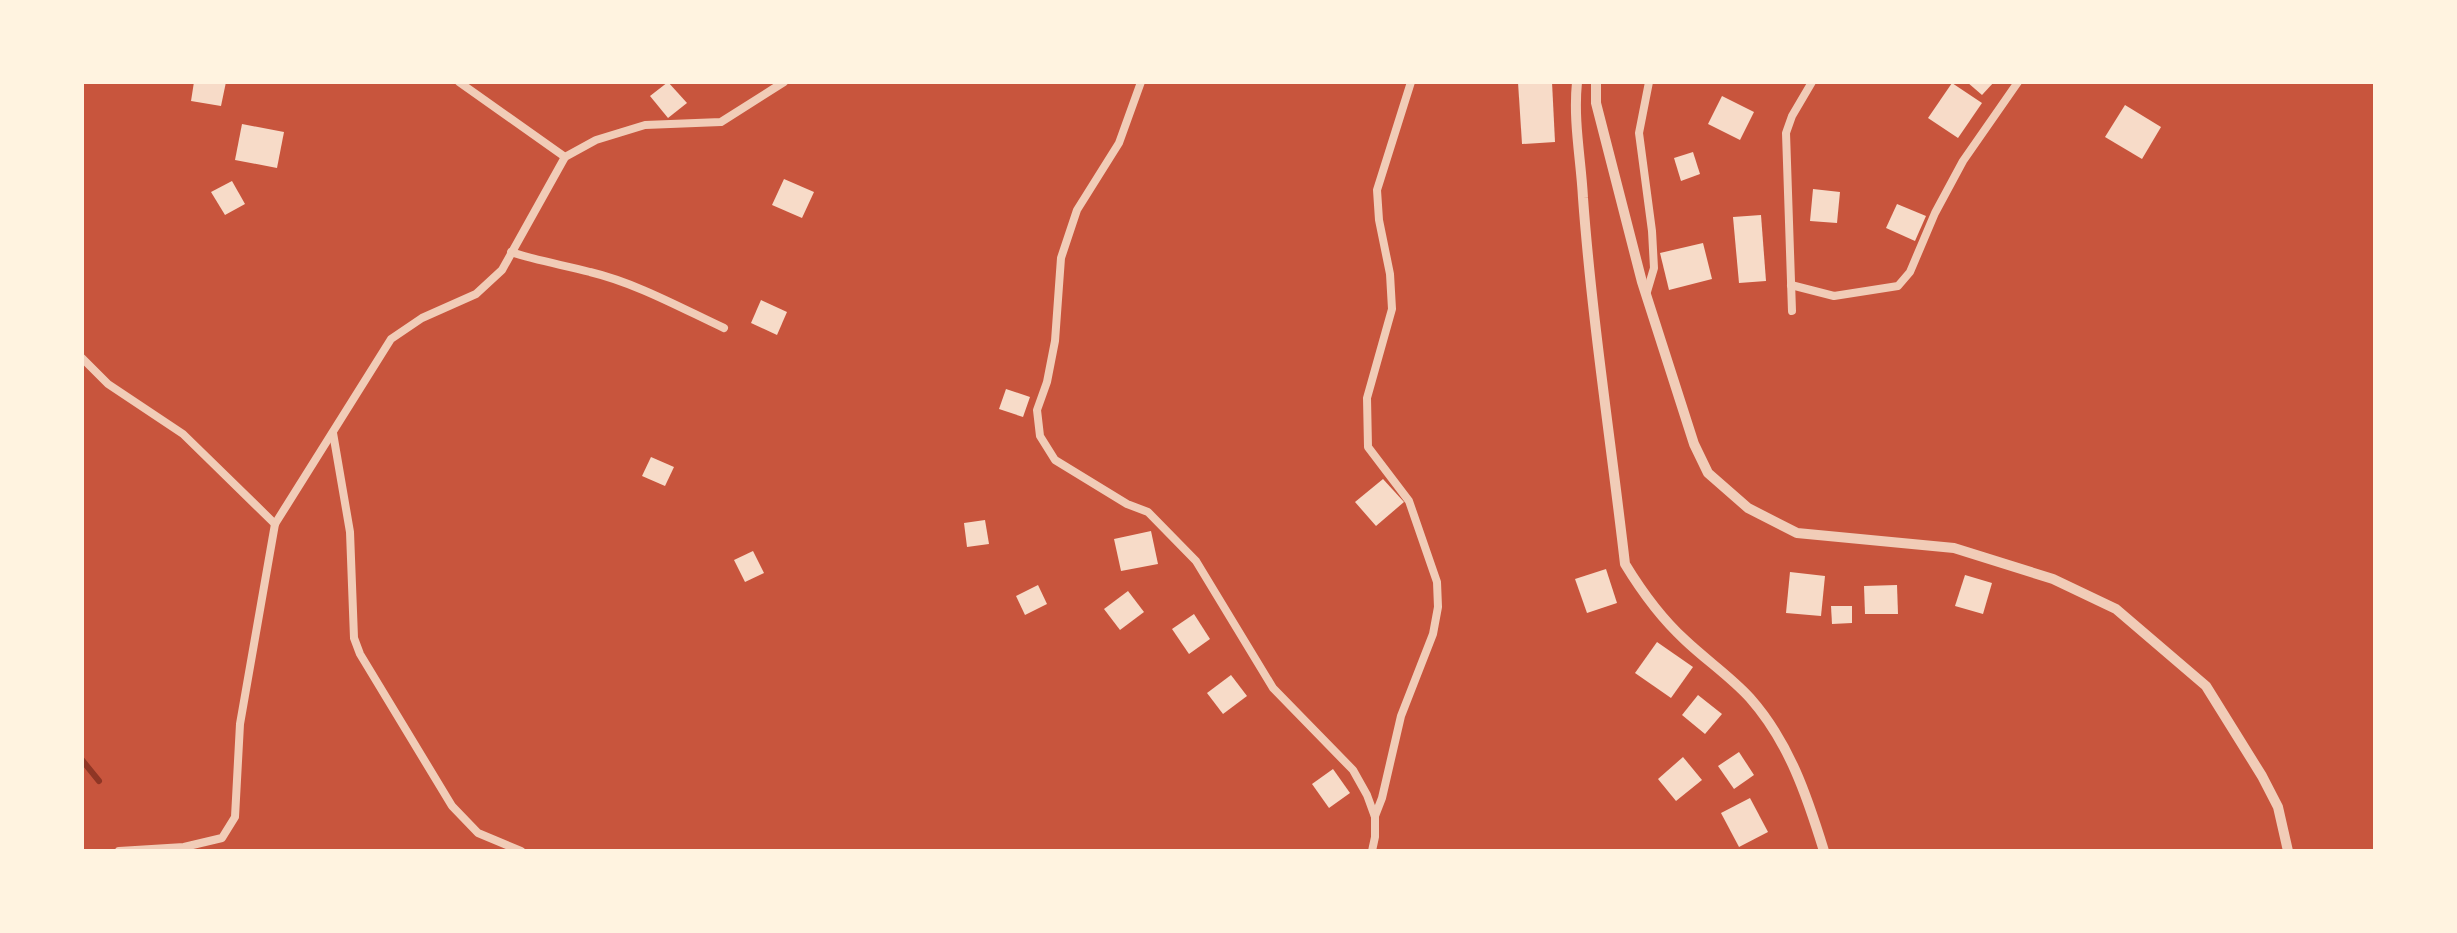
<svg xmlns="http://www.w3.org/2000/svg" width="2457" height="933" viewBox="0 0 2457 933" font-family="'Archivo Narrow',sans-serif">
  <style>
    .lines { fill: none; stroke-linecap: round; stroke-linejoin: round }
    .stream { stroke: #8f3625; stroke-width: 6 }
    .building { fill: #f7dbc8 }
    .minor { stroke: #f1ccb7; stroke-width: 8 }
    .tertiary { stroke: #f1ccb7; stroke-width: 10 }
  </style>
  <rect width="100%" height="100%" fill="#c8553d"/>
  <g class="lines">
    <polyline class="stream" points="82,760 99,781"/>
  </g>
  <g class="building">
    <polygon points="194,82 226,82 221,106 191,101"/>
    <polygon points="668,82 687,103 668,118 650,96"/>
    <polygon points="1518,82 1552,82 1555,142 1522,144"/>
    <polygon points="1967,82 1994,82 1982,95"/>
    <polygon points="1952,83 1982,103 1958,138 1928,118"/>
    <polygon points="1722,96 1754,112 1740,140 1708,124"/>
    <polygon points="2125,105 2161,127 2142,159 2105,137"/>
    <polygon points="242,124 284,132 277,168 235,160"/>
    <polygon points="1693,152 1700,174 1681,181 1674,158"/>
    <polygon points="784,179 814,192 802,218 772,205"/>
    <polygon points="232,181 245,204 225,215 211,192"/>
    <polygon points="1813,189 1840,192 1837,223 1810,221"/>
    <polygon points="1897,204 1926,216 1915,241 1886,228"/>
    <polygon points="1761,215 1766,281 1739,283 1733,217"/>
    <polygon points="1703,243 1712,279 1669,290 1660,253"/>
    <polygon points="761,300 787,312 777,335 751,323"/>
    <polygon points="1006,389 1030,397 1023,417 999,409"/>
    <polygon points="651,457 674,467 665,486 642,476"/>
    <polygon points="1383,479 1404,502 1376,526 1355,502"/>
    <polygon points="985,520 989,544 967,547 964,523"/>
    <polygon points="1151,531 1158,564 1121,571 1114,539"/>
    <polygon points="753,551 764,573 745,582 734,560"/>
    <polygon points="1606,569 1617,603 1587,613 1575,579"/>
    <polygon points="1790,572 1825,576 1821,616 1786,613"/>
    <polygon points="1965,575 1992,583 1983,614 1955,606"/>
    <polygon points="1038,585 1047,604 1025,615 1016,596"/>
    <polygon points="1897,585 1898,614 1865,614 1864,586"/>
    <polygon points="1128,591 1144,612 1120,630 1104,609"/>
    <polygon points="1831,606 1852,606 1852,623 1832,624"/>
    <polygon points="1194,614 1210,639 1189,654 1172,629"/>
    <polygon points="1657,642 1693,667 1671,698 1635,673"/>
    <polygon points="1231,675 1247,696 1223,714 1207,693"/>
    <polygon points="1698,695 1722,714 1705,734 1682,715"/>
    <polygon points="1739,752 1754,775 1734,789 1718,766"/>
    <polygon points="1683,757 1702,780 1676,801 1658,779"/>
    <polygon points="1333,769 1350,793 1329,808 1312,784"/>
    <polygon points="1750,798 1768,832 1739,847 1721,813"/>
  </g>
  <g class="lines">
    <g class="minor">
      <polyline points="459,82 565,157"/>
      <polyline points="1141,82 1119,143 1077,210 1061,258 1055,341 1047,382 1037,410 1040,436 1055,460 1127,504 1148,512 1196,561 1273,688 1353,770 1367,795 1375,817 1375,837 1372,851"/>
      <path d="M511 252C538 261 564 265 590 272 636 283 681 308 724 328"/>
      <polyline points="1791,285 1834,296 1898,286 1910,272 1935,213 1963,161 2018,82"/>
      <polyline points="1646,295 1654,268 1652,231 1639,133 1649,82"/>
      <polyline points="1792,311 1786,133 1792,116 1812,82"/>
      <polyline points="82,358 108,384 183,434 275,524"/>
      <polyline points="333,433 350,532 354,638 360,654 452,806 478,833 521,851"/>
      <polyline points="1375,816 1382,798 1401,716 1433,634 1438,607 1437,582 1409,501 1368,447 1367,398 1392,309 1390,274 1379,220 1377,190 1411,82"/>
      <polyline points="119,851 184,847 222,838 235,817 240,724 275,524 391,339 422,318 476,294 502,270 565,157 596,140 645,125 721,122 784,82"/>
    </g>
    <g class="tertiary">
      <path d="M1577 82C1573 122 1581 159 1583 198 1592 320 1611 442 1625 564 1642 592 1661 618 1685 640 1706 660 1731 677 1750 698 1789 742 1807 796 1824 851"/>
      <polyline points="1596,82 1596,103 1642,282 1694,444 1708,473 1748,508 1797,533 1954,548 2053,579 2116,609 2206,686 2262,776 2278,807 2288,851"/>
    </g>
  </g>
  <rect width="2457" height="933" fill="none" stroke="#fff3e0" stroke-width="168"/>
</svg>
